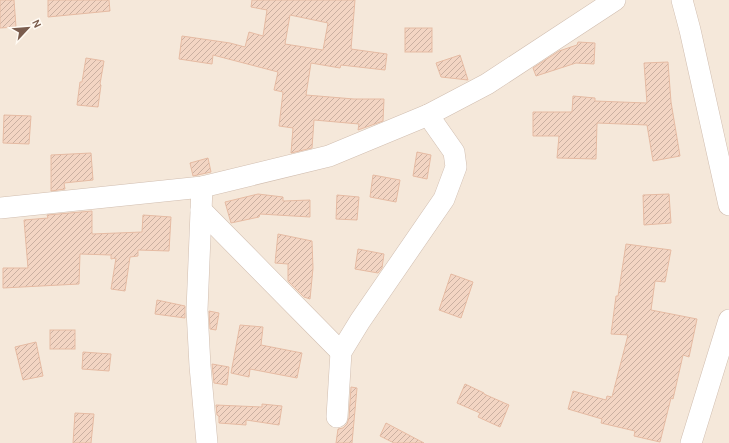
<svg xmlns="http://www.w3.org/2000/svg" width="729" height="443" viewBox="0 0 729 443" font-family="Karla,sans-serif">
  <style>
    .residential { fill: #f5e8da }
    .building { fill: url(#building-hatch); stroke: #e6bba3; fill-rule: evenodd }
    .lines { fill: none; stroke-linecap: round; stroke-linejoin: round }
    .street-casing { stroke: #d1beb0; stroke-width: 22 }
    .street { stroke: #fff; stroke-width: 21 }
  </style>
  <defs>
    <pattern id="building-hatch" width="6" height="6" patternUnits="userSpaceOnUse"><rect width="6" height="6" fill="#f3d5c3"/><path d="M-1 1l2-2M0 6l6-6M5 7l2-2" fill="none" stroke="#cab0a1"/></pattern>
  </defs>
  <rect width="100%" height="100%" fill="#fdf6ec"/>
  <rect class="residential" x="0" y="0" width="729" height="443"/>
  <g class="building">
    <polygon points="0,0 14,0 16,27 0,28"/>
    <polygon points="48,0 109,0 110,11 48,17"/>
    <path d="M252 0H355L351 49 387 54 385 70 341 65 340 68 311 63 306 95 354 99H384L383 121 358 130 359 124 314 120 312 148 291 153 293 128 279 126 283 92 274 90 278 72 213 55 212 64 179 59 182 36 230 43 245 47 249 32 263 36 267 10 251 7ZM290 15 328 23 323 50 285 44Z"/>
    <rect x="405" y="28" width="27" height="24"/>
    <polygon points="578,42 595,43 594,64 576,63 536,76 533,68 559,51 577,45"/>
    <polygon points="460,55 468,80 441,77 436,63"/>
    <polygon points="86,58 104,61 100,84 101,85 98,107 77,105 80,82 82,82"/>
    <polygon points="668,62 671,102 680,156 653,161 647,125 597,123 596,159 557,158 559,136 533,136 533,112 572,112 573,96 595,98 595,101 647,103 644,63"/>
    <polygon points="4,115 31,116 29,144 3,143"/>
    <polygon points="417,152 431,155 427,179 413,176"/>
    <polygon points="91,153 93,180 64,183 65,189 51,191 51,155"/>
    <polygon points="208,158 211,172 193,176 190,163"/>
    <polygon points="373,175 400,180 396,202 370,197"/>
    <polygon points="258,194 283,197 283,201 310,200 310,217 260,214 259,217 231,223 225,202"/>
    <polygon points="669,194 671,223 644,225 643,195"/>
    <polygon points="337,195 359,197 357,220 336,219"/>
    <polygon points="92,211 92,234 142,232 143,215 171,217 169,251 138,250 138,256 130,257 125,291 111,289 116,258 111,259 111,255 80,254 79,284 3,288 3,268 28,268 24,220 48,218 47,215"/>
    <polygon points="278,234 312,241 313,268 310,299 304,297 288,281 288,264 275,263"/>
    <polygon points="626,244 671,250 665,282 655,281 651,310 697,319 689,357 683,355 673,399 671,398 660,442 634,436 635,431 601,423 602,419 568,409 573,391 606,400 607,396 612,397 628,335 611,334 616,296 618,296"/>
    <polygon points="358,249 384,254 382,268 378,273 355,269"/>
    <polygon points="451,274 473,282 461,318 439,310"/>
    <polygon points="157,300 185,306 185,318 155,314"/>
    <polygon points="209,311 219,313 216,330 210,329"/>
    <polygon points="240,325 263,327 261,345 302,353 297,378 250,369 249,377 231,373"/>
    <rect x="50" y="330" width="25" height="19"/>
    <polygon points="36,342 43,376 23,380 15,347"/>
    <polygon points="83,352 111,354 109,371 82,369"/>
    <polygon points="212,364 229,367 227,385 214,383"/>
    <polygon points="465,384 484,393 484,394 509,405 500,427 478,417 480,413 457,403"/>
    <polygon points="351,387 357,388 352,443 336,443 338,429 343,428 347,424 349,418"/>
    <polygon points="262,404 282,406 279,425 246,420 246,425 219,423 219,416 217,415 216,405 262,407"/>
    <polygon points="75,413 94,414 91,443 73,443"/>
    <polygon points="386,423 424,443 394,443 380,436"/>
  </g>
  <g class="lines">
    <defs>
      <g id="street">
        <polyline points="682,0 690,30 729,205"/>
        <polyline points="202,187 197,310 200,366 207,443"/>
        <polyline points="0,208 202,187 329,156 428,115 487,84 615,0"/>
        <polyline points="201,210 341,352"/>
        <polyline points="337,417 341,352 360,321 444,199 456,167 454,152 428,115"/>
        <polyline points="691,443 729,320"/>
      </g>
    </defs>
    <use href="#street" class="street-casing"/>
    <use href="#street" class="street"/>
  </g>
  <g transform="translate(28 28) rotate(64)" stroke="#fffaf3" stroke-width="3" paint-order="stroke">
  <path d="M0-3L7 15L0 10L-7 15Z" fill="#7a5c4d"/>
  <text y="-6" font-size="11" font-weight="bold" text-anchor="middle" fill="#7a5c4d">N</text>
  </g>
</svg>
